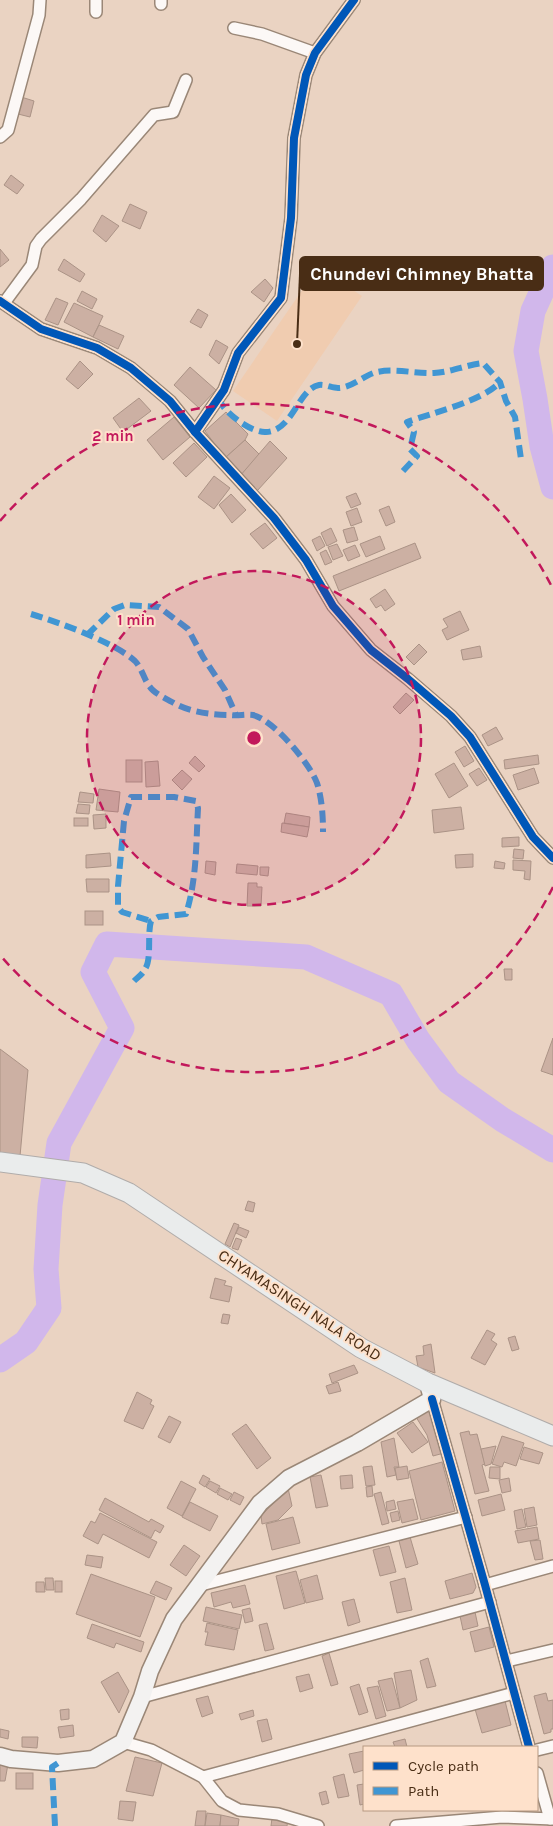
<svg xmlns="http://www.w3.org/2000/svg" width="553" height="1826" viewBox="0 0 553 1826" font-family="Karla,sans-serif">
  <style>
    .built { fill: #f0ccb0 }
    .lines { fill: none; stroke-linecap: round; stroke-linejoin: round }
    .river { stroke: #d1b7eb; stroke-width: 25 }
    .building { fill: #ccb0a3; stroke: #ab9386 }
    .street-casing { stroke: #9a8777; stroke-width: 14 }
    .secondary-casing { stroke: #9a8777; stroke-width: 19 }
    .primary-casing { stroke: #b0acaa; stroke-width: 21 }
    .street { stroke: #fcf8f6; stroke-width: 11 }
    .secondary { stroke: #f3f2f1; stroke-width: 16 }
    .primary { stroke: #eaecec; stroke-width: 19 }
    .quiet { stroke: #4096d3; stroke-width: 6; stroke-dasharray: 12 6; stroke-linecap: butt }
    .cycleway-casing { stroke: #fee1cb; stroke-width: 11 }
    .cycleway { stroke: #0057b8; stroke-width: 8 }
    .ring { fill: none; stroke: #c2185b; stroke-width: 2.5; stroke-dasharray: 9 6 }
    .labels { text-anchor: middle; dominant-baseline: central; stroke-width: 4; stroke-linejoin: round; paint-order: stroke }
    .street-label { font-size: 16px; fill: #492d15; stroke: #fee1cb }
    .centre { fill: #c2185b; stroke: #fee1cb; stroke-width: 2.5 }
    .ring-label { font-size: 15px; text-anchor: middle; font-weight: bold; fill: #c2185b; stroke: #fee1cb; stroke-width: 4; stroke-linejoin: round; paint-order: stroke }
    .leader { fill: none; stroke: #492d15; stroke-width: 2 }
    .callout-dot { fill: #492d15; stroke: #fee1cb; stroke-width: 2 }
    .callout { fill: #492d15; stroke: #492d15; stroke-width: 2 }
    .callout-label { font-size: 18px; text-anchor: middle; font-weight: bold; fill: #fff }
  </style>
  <rect width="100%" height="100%" fill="#ead3c2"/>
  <polygon class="built" points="318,267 362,296 277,421 233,391"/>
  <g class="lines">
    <g class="river">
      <polyline points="553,267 533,311 526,351 535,399 542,446 553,487"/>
      <polyline points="0,1360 26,1342 49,1308 46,1269 50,1205 59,1143 122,1028 93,972 107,944 306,957 391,994 418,1040 449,1082 503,1120 553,1150"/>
    </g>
  </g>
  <g class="building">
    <polygon points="18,96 34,101 30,117 14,113"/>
    <polygon points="11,175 24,185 17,194 4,185"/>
    <polygon points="130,204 147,212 140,229 122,221"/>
    <polygon points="102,215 119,226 106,242 93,231"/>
    <polygon points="0,249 9,260 0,267"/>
    <polygon points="64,259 85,274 80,282 58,270"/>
    <polygon points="265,279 273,288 264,302 251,292"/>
    <polygon points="82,291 97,299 92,309 77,301"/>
    <polygon points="56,298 68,303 58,325 45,320"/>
    <polygon points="74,303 103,316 93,337 64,322"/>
    <polygon points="198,309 208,315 201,328 190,322"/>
    <polygon points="99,325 124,336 118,349 93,337"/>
    <polygon points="216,340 228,347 219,364 209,355"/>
    <polygon points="80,361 93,374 78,389 66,379"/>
    <polygon points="190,367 216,390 199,408 174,385"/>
    <polygon points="139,398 151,411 123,432 113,418"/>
    <polygon points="226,412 248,434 245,440 225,458 205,431"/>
    <polygon points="174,417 190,437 163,460 147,440"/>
    <polygon points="245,440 260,455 240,476 225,458"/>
    <polygon points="270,441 287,458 257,491 240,476"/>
    <polygon points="194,443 207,457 186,477 173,463"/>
    <polygon points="214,476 230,488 214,509 198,497"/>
    <polygon points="356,493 361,504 351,508 346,497"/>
    <polygon points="231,494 246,510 232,523 219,505"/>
    <polygon points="389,506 395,522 386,526 379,510"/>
    <polygon points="357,508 362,522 351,526 346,512"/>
    <polygon points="265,523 277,538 263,549 250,534"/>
    <polygon points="354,527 358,540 347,543 343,530"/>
    <polygon points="331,528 337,541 327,546 321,533"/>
    <polygon points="320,536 325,546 317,551 312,540"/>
    <polygon points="380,536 385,549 366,557 360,544"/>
    <polygon points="415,543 421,558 339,591 333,576"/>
    <polygon points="337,544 343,556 333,560 328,547"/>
    <polygon points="355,545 360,556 348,561 343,550"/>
    <polygon points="326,550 332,562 325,565 320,553"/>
    <polygon points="385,589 395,604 385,611 381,605 376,608 370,599"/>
    <polygon points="460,611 469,630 447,640 442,630 448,627 443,619"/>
    <polygon points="419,644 427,652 414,665 406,657"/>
    <polygon points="480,646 482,657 463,660 461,650"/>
    <polygon points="406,693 414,700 400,714 393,707"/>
    <polygon points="496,727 503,739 488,746 482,735"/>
    <polygon points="465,746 474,761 464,767 455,752"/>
    <polygon points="538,755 539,764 505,769 504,760"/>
    <polygon points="195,756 205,766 199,772 189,763"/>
    <rect x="126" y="760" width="16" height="22"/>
    <polygon points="158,761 160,786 146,787 145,762"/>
    <polygon points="454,763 468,786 449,798 435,774"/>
    <polygon points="479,768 487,780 477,786 469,774"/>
    <polygon points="534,768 539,783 518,790 513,775"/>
    <polygon points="182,770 192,779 182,790 172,780"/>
    <polygon points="99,789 120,792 118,812 96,810"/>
    <polygon points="80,792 94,794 93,803 78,802"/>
    <polygon points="78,804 90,805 89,814 76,813"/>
    <polygon points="461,807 464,829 434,833 432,810"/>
    <polygon points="286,813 310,817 309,827 284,823"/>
    <polygon points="106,814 106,828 94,829 93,815"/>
    <rect x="74" y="818" width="14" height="8"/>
    <polygon points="282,823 309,827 307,837 281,832"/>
    <polygon points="519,837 519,846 502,847 502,838"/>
    <polygon points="514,849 524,850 523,859 513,858"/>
    <polygon points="110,853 111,866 86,868 86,855"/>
    <polygon points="473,854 473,867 456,868 455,855"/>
    <polygon points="513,860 531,861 530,880 524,879 525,871 513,870"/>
    <polygon points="206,861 216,862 215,875 205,873"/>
    <polygon points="495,861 505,863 504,869 494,868"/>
    <polygon points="237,864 258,866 257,875 236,873"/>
    <polygon points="260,867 269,867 268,876 260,875"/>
    <polygon points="86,879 109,879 109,892 87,892"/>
    <polygon points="248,883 257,883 257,887 262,887 261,906 247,906"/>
    <rect x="85" y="911" width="18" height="14"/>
    <polygon points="504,969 512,969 512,980 505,980"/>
    <polygon points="553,1038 553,1075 541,1071"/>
    <polygon points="0,1049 28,1070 20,1156 0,1155"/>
    <polygon points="248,1201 255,1203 253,1212 245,1210"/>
    <polygon points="234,1223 239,1225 230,1247 225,1244"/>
    <polygon points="239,1227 249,1231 246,1238 236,1233"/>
    <polygon points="236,1238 242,1240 238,1250 232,1248"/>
    <polygon points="215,1278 226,1281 224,1285 232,1287 229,1302 210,1298"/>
    <polygon points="223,1314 230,1315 228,1324 221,1323"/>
    <polygon points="487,1330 495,1334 491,1340 497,1344 485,1365 471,1358"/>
    <polygon points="515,1336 519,1349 512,1351 508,1338"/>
    <polygon points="431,1344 435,1373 418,1367 416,1356 424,1355 423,1346"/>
    <polygon points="354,1365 358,1373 332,1383 329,1374"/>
    <polygon points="338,1382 341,1391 329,1394 326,1386"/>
    <polygon points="137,1392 152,1400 150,1404 154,1406 143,1429 124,1421"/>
    <polygon points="426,1411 433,1413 444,1453 433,1456 427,1435 416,1417"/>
    <polygon points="169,1416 181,1422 170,1443 158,1437"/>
    <polygon points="413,1422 428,1442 412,1453 397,1433"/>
    <polygon points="246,1424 271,1458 257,1469 232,1434"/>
    <polygon points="469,1431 470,1435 477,1434 485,1464 482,1465 489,1491 475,1494 460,1433"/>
    <polygon points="502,1436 524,1443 516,1466 504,1462 502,1467 492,1464"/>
    <polygon points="394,1438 399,1467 394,1467 396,1475 387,1477 381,1442"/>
    <polygon points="496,1446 491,1464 485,1466 481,1449"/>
    <polygon points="524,1447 543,1453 539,1464 520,1459"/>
    <polygon points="442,1462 455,1511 421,1520 409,1471"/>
    <polygon points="372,1466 375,1485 366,1486 363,1467"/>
    <polygon points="407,1466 409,1478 397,1480 395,1468"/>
    <polygon points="490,1467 500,1467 500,1479 489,1478"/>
    <polygon points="203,1475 210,1479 205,1487 199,1483"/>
    <polygon points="321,1475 328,1506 316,1508 310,1477"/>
    <polygon points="352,1475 353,1488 341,1489 340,1476"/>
    <polygon points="509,1478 511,1491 502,1493 499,1480"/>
    <polygon points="181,1481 196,1489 182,1516 167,1508"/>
    <polygon points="210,1481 220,1486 216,1493 206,1487"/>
    <polygon points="372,1486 373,1496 367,1497 366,1487"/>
    <polygon points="220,1488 232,1494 228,1500 217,1494"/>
    <polygon points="288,1488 292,1506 278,1520 262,1524 261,1516"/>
    <polygon points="234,1492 244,1497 240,1505 230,1500"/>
    <polygon points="381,1492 389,1523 382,1525 374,1494"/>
    <polygon points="501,1494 505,1510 482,1516 478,1500"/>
    <polygon points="105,1498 149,1522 151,1519 164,1526 160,1533 155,1530 151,1538 99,1510"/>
    <polygon points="413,1499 418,1519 402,1523 397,1502"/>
    <polygon points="394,1500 396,1509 387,1511 386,1502"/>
    <polygon points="190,1502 218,1516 210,1531 182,1517"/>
    <polygon points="534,1507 537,1525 527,1527 524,1509"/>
    <polygon points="522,1509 526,1527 517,1529 514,1511"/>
    <polygon points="398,1511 400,1520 392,1522 390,1513"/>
    <polygon points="100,1513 157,1542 149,1558 103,1534 98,1544 83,1536 91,1521 95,1523"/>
    <polygon points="293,1517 300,1543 272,1550 266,1524"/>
    <polygon points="537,1527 539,1539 518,1543 515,1531"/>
    <polygon points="410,1537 418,1564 406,1568 399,1541"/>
    <polygon points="540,1540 543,1559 535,1560 530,1541"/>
    <polygon points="184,1545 200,1556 186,1576 170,1565"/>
    <polygon points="389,1546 396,1572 380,1576 373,1550"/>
    <polygon points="87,1555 103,1557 101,1568 85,1565"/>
    <polygon points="296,1571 305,1603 284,1609 276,1576"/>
    <polygon points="472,1573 476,1587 473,1593 450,1599 445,1581"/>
    <polygon points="91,1574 155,1597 140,1637 76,1614"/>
    <polygon points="317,1575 323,1599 306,1603 300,1580"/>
    <polygon points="45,1578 53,1578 54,1590 46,1590"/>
    <polygon points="405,1578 412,1610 397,1613 390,1582"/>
    <rect x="55" y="1581" width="7" height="11"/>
    <polygon points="156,1581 172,1588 166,1600 150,1593"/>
    <polygon points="36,1582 44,1582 45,1592 36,1592"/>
    <polygon points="245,1585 250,1604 233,1608 231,1602 214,1607 211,1593"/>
    <polygon points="354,1599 360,1622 348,1626 342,1602"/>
    <polygon points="206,1607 242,1615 239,1629 203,1621"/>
    <polygon points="250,1608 253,1621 245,1623 242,1610"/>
    <polygon points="475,1612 478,1626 463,1630 460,1616"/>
    <polygon points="207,1623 238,1630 234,1650 205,1645 208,1632 205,1632"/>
    <polygon points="267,1623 274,1649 265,1651 259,1625"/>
    <polygon points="92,1624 144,1642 141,1652 116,1643 114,1648 87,1638"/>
    <polygon points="489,1627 494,1647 475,1652 470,1632"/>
    <polygon points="329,1653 338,1684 331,1686 322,1656"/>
    <polygon points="428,1658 436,1686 427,1688 420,1661"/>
    <polygon points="411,1670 417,1700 400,1708 394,1673"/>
    <polygon points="118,1672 129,1691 119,1713 101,1682"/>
    <polygon points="309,1674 313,1688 300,1692 296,1677"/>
    <polygon points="392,1678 400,1708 387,1711 378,1681"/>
    <polygon points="359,1684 368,1712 359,1715 350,1687"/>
    <polygon points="378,1686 386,1716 376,1719 367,1688"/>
    <polygon points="546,1693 548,1701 553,1700 553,1729 551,1729 551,1732 544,1734 534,1696"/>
    <polygon points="208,1696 213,1713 202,1717 196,1699"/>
    <polygon points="505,1701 511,1725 482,1733 475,1709"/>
    <polygon points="69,1709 69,1719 61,1720 60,1710"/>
    <polygon points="253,1710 254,1716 241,1720 239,1714"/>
    <polygon points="267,1719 272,1739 262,1742 257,1721"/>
    <polygon points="73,1725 74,1736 60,1738 58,1727"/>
    <polygon points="0,1729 9,1731 8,1739 0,1737"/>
    <polygon points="22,1737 38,1737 37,1748 22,1747"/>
    <polygon points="405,1739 407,1747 395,1747 393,1742"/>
    <polygon points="364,1751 364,1770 354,1773 349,1754"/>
    <polygon points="135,1757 162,1763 153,1796 126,1791"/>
    <polygon points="0,1763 8,1764 5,1781 0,1781"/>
    <rect x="16" y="1773" width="17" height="16"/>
    <polygon points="344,1774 349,1796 338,1798 333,1777"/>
    <polygon points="364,1784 364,1804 360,1805 357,1785"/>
    <polygon points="326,1791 329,1803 322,1805 319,1793"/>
    <polygon points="120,1801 136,1802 133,1821 118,1819"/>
    <polygon points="197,1811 206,1811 205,1826 195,1826"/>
    <polygon points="207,1813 221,1815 220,1826 205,1826"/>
    <polygon points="221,1815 239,1819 238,1826 220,1826"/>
    <polygon points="272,1818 288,1819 287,1826 271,1826"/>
  </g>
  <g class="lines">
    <defs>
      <g id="street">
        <polyline points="96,0 96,12"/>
        <polyline points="161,0 161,4"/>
        <polyline points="234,28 262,34 315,53"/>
        <polyline points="0,137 8,130 39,15 40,0"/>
        <polyline points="0,301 41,329 97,348 131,368 170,401 195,432 274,518 306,560 333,606 371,650 408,679 451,716 470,737 533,837 553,858"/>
        <polyline points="4,303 32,265 36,246 41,239 81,199 154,115 173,112 186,80"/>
        <polyline points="195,432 224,390 238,353 281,298 291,218 294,138 306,75 315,53 354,0"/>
        <polyline points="432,1399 485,1585 529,1747"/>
        <polyline points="485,1585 553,1566"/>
        <polyline points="197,1586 466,1517"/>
        <polyline points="507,1661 553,1650"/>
        <polyline points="142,1697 490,1602"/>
        <polyline points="123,1742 151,1750 203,1777 222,1801 239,1810 278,1814 318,1826"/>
        <polyline points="537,1750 553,1746"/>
        <polyline points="537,1773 550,1819"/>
        <polyline points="203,1777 514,1693"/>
        <polyline points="396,1826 502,1817 553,1819"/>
      </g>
      <polyline id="secondary" points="0,1756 11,1759 58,1763 93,1759 123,1742 142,1697 150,1671 174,1619 260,1503 289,1478 357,1443 432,1399 428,1383"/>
      <polyline id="primary" points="0,1162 83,1173 129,1193 361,1348 428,1383 553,1436"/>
    </defs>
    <use href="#street" class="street-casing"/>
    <use href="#secondary" class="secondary-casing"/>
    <use href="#primary" class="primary-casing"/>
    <use href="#street" class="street"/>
    <use href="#secondary" class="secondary"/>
    <use href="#primary" class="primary"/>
    <g class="quiet">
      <path d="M218 398C223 412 251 433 266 432 293 431 298 389 319 385 325 384 332 388 338 388 352 388 364 375 377 372 396 368 416 374 434 373 451 372 466 365 483 363L500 382 506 401 515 417 521 459"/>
      <path d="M403 471 417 456 410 449 414 432 407 422C432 413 483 401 500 382"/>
      <path d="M31 614C58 622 114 642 135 661 142 668 144 680 150 687 154 693 165 698 172 702 188 712 212 715 231 715 238 716 246 714 253 715 274 720 310 764 317 783 322 799 323 816 323 832"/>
      <polyline points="87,635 114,609 125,605 159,607 188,629 203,657 225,690 236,715"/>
      <path d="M134 981C138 977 143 974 145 969 152 959 147 934 151 921L158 917 186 914C197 879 196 843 198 808L196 801 174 797H131L124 821 118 886V907L122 912 151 921"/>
      <polyline points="55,1826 52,1767 58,1763"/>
    </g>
    <defs>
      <g id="cycleway">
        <polyline points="0,301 41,329 97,348 131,368 170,401 195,432 274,518 306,560 333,606 371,650 408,679 451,716 470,737 533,837 553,858"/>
        <polyline points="195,432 224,390 238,353 281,298 291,218 294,138 306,75 315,53 354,0"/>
        <polyline points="432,1399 485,1585 529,1747"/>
      </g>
    </defs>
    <use href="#cycleway" class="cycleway-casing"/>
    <use href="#cycleway" class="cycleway"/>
  </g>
  <circle cx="254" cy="738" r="167" fill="#c2185b" fill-opacity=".12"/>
  <g class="ring">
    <circle cx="254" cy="738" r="167"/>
    <path d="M553 887A334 334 0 0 1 0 955M0 521A334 334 0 0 1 553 589"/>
  </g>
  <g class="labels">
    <g class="street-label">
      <text transform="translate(300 1305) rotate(33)">CHYAMASINGH NALA ROAD</text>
    </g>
  </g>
  <circle cx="254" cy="738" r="8" class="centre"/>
  <g class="ring-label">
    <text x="113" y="441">2 min</text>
    <text x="136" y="625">1 min</text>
  </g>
  <path class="leader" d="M297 344L300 274"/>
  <circle class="callout-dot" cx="297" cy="344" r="5"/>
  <rect class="callout" x="300" y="257" width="243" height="33" rx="5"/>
  <g class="callout-label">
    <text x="422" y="280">Chundevi Chimney Bhatta</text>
  </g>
  <rect x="363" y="1746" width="175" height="65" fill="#fee1cb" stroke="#b69982"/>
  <rect x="373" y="1762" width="25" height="8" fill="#0057b8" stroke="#b69982"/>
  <text x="408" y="1771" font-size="15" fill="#492d15">Cycle path</text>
  <rect x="373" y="1787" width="25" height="8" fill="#4096d3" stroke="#b69982"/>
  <text x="408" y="1796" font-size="15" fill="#492d15">Path</text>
</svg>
